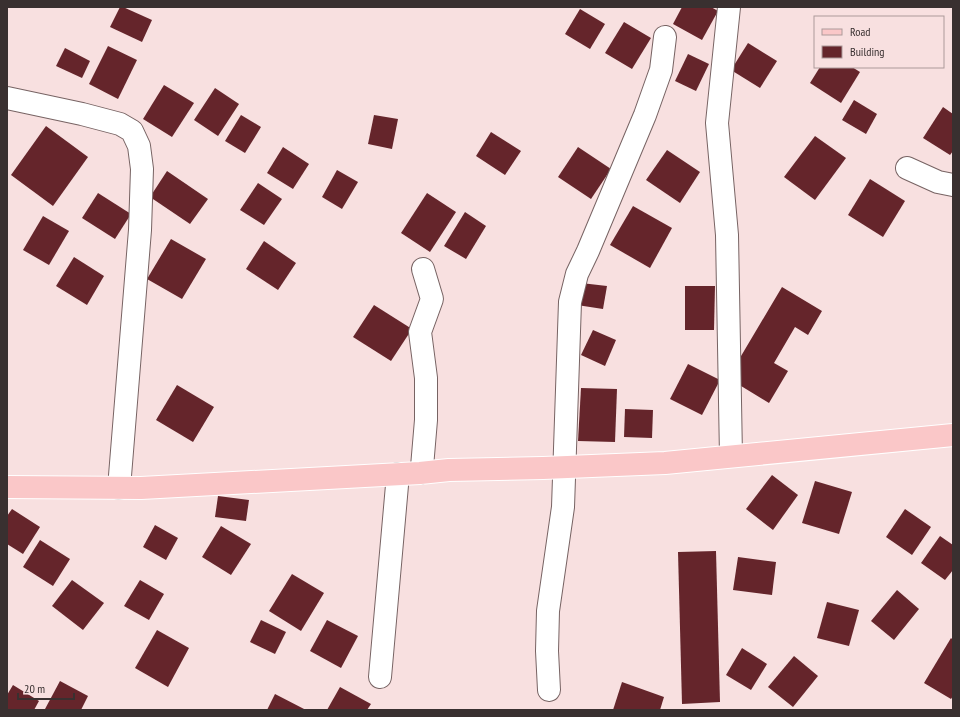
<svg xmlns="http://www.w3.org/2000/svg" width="960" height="717" viewBox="0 0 960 717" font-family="'PT Sans Narrow',sans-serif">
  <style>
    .building { fill: #65252b }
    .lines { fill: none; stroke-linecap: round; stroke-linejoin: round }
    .minor-casing { stroke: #776363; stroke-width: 24 }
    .major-casing { stroke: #fff; stroke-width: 24 }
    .minor { stroke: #fff; stroke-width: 22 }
    .major { stroke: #fac7c8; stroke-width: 22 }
  </style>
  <rect width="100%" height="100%" fill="#f8e0e0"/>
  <g class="building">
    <polygon points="120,7 123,7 152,20 142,42 110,27"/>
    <polygon points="682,7 711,7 718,11 702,40 673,24"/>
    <polygon points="580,9 605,24 590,49 565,34"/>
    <polygon points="624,22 651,38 632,69 605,53"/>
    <polygon points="748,43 777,61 760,88 731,70"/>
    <polygon points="108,46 137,60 118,99 89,84"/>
    <polygon points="65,48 90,61 82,78 56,66"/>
    <polygon points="688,54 709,64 696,91 675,81"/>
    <polygon points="820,67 852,67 860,72 841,103 810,83"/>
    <polygon points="164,85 194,103 172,137 143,119"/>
    <polygon points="215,88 239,104 218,136 194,120"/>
    <polygon points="854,100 877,114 866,134 842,120"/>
    <polygon points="943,107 953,114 953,151 950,155 923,138"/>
    <polygon points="241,115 261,127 245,153 225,141"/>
    <polygon points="374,115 398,119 392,149 368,144"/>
    <polygon points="46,126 88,157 53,206 11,175"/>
    <polygon points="491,132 521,151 505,175 476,156"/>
    <polygon points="815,136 846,158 815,200 784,177"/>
    <polygon points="283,147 309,164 293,189 267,173"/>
    <polygon points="578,147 611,169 591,199 558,177"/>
    <polygon points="667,150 700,172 680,203 646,180"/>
    <polygon points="337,170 358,182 342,209 322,197"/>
    <polygon points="167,171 208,199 190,224 150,197"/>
    <polygon points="870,179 905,201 883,237 848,215"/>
    <polygon points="258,183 282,199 264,225 240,210"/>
    <polygon points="98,193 131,214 115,239 82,218"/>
    <polygon points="427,193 456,212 430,252 401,233"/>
    <polygon points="633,206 672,228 650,268 610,245"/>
    <polygon points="465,212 486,226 466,259 444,246"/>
    <polygon points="43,216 69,231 49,265 23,250"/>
    <polygon points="171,239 206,259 182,299 147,279"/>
    <polygon points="264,241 296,263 278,290 246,269"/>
    <polygon points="74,257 104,276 87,305 56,286"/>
    <polygon points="581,283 607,286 603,309 577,305"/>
    <polygon points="685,286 715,286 714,330 685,330"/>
    <polygon points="782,287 822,311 808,335 795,327 774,363 788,371 769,403 728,378"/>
    <polygon points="374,305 412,329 391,361 353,337"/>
    <polygon points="593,330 616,340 605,366 581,355"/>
    <polygon points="688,364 720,380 702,415 670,399"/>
    <polygon points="177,385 214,407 193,442 156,420"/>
    <polygon points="581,388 617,389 615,442 578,441"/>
    <polygon points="625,409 653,410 652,438 624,437"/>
    <polygon points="772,475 798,495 773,530 746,509"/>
    <polygon points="815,481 852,492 839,534 802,523"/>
    <polygon points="218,496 249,500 246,521 215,517"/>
    <polygon points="12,509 40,527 23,554 7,544 7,516"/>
    <polygon points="905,509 931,527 912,555 886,537"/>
    <polygon points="155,525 178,538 166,560 143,547"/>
    <polygon points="221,526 251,544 231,575 202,557"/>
    <polygon points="940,536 953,545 953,570 945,580 921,563"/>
    <polygon points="40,540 70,559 53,586 23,567"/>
    <polygon points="716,551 720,702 682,704 678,552"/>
    <polygon points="738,557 776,562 772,595 733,590"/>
    <polygon points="292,574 324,593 301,631 269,611"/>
    <polygon points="72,580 104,603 83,630 52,606"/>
    <polygon points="140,580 164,594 149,620 124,606"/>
    <polygon points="897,590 919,609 894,640 871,621"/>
    <polygon points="827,602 859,610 849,646 817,638"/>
    <polygon points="261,620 286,632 275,654 250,642"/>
    <polygon points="327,620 358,636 341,668 310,651"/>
    <polygon points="157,630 189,648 168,687 135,668"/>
    <polygon points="951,638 953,640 953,696 951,699 924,683"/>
    <polygon points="742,648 767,664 751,690 726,675"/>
    <polygon points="794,656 818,676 793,707 768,687"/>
    <polygon points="60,681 88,696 81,710 47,710 45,709"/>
    <polygon points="622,682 664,697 660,710 613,710"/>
    <polygon points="13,685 39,701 34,710 7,710 7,695"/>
    <polygon points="340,687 371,704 367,710 327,710"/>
    <polygon points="275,694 306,710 267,710"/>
  </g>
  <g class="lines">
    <defs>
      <g id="minor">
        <polyline points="729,7 717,123 727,235 731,456"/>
        <polyline points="7,98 82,114 120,124 132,131 139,146 142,169 140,230 119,488"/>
        <polyline points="907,168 938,182 953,185"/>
        <polyline points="420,473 422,467 426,420 426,378 420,332 432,299 423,269"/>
        <polyline points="380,677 398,474"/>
        <polyline points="549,690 547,651 548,611 563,507 570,302 577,274 588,251 645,115 661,70 665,37"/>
      </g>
      <polyline id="major" points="7,487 141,488 420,473 449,470 543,468 665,463 953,435"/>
    </defs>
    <use href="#minor" class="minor-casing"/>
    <use href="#major" class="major-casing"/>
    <use href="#minor" class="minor"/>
    <use href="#major" class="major"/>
  </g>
  <rect width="960" height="717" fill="none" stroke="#393030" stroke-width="16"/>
  <rect x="814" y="16" width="130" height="52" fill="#f8e0e0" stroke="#ac9a9a"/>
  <rect x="822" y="29" width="20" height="6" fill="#fac7c8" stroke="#ac9a9a"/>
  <text x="850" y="36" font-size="12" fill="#393030">Road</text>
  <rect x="822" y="46" width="20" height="12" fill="#65252b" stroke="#ac9a9a"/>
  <text x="850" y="56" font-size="12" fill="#393030">Building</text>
  <path d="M18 693v6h56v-6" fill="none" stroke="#393030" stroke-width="2"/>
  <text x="24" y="693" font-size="12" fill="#393030" stroke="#f8e0e0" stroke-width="3" paint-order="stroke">20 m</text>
</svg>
